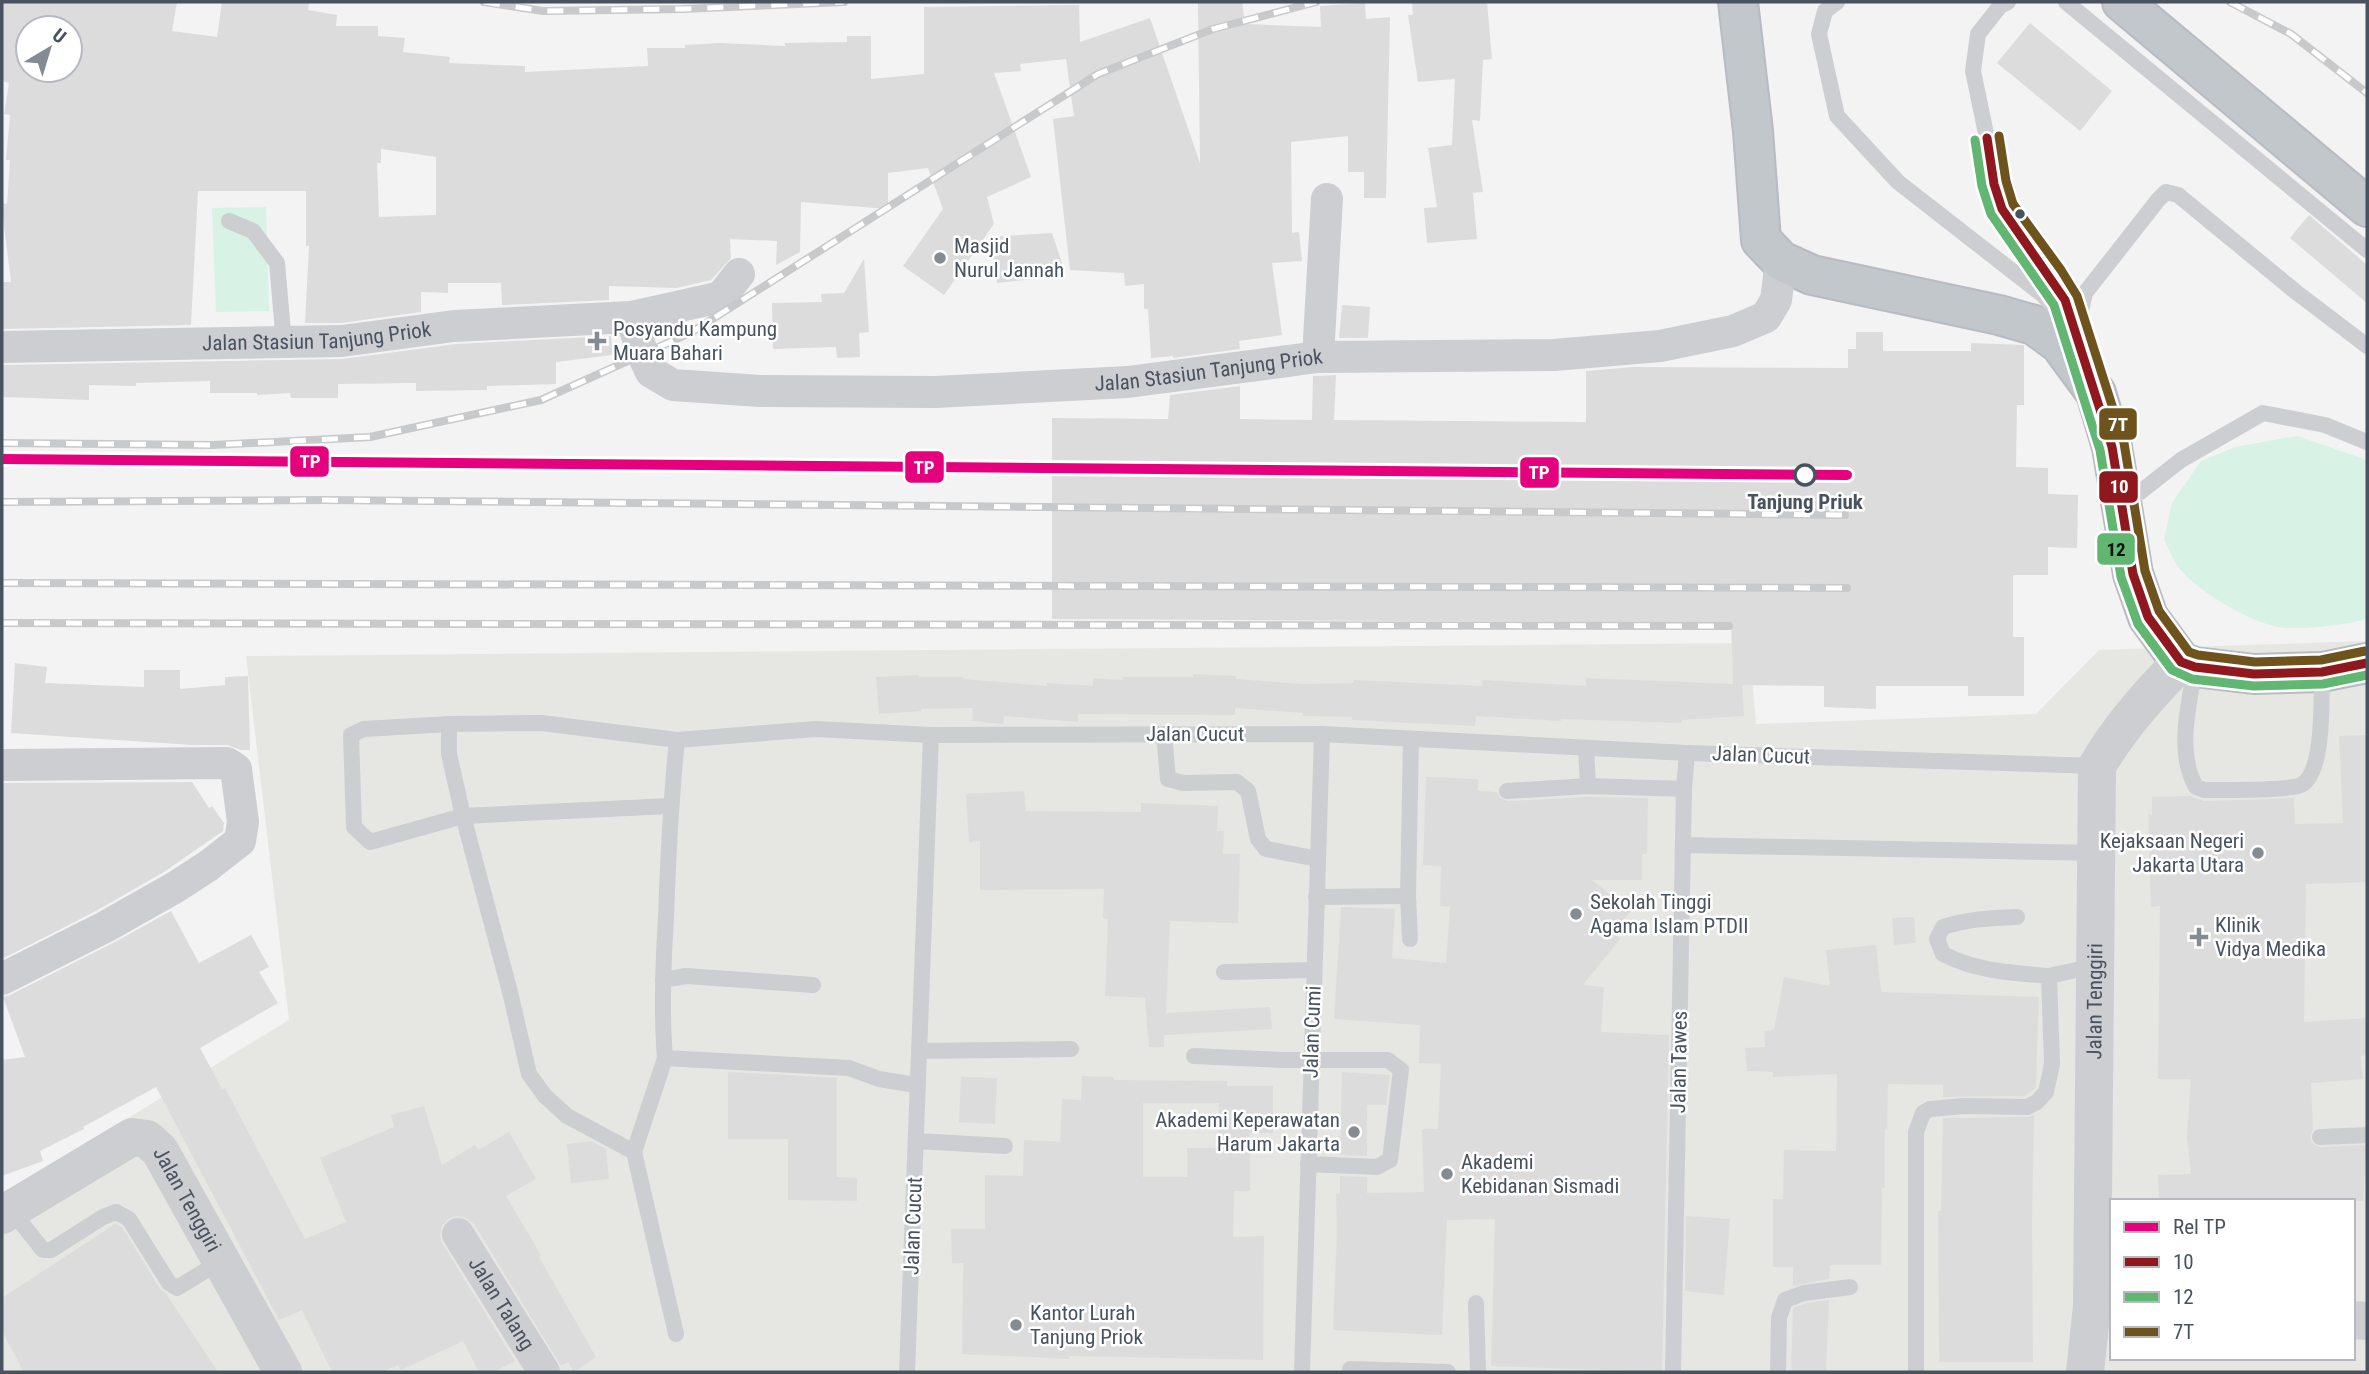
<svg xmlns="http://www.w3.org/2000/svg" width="2369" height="1374" viewBox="0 0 2369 1374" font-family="'Roboto Condensed',sans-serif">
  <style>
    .commercial { fill: #e6e7e2; fill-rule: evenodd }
    .green { fill: #d8f2e5 }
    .building { fill: #dcdcdd; fill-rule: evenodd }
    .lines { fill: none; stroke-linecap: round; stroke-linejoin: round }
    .trunk-casing { stroke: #b8bbc2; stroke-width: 42 }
    .service { stroke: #cdced1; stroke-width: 16 }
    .minor { stroke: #cdced1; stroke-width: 32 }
    .tertiary { stroke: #cdced1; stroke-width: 38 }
    .trunk { stroke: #c2c7cc; stroke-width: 38 }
    .rail-casing { stroke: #c8c9cb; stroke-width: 8 }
    .rail { stroke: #fff; stroke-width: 5; stroke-dasharray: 16; stroke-linecap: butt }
    .bus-1-casing { stroke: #fff; stroke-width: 14 }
    .bus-2-casing { stroke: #fff; stroke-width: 14 }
    .bus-3-casing { stroke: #fff; stroke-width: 14 }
    .bus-1 { stroke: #8e181e; stroke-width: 9 }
    .bus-2 { stroke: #61b671; stroke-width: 9 }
    .bus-3 { stroke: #6e531c; stroke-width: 9 }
    .rail-1-casing { stroke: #fff; stroke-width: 16 }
    .rail-1 { stroke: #e5007d; stroke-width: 10 }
    .bus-dot { fill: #495360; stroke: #fff; stroke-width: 2.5 }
    .poi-dot { fill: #848b93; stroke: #fff; stroke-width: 2.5 }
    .stop-dot { fill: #fff; stroke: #495360; stroke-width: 3.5 }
    .labels { text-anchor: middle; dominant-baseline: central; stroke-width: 5; stroke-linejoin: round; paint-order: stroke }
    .poi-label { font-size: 21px; fill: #495360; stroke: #fff; text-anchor: start }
    .street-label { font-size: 21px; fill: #495360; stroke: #fff }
    .stop-label { font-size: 21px; font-weight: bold; fill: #495360; stroke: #fff }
    .line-badge { stroke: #fff; stroke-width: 2.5 }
    .badge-label { font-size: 19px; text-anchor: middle; font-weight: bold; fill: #fff }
    .pale-badge-label { font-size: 19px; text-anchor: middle; font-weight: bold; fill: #111 }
  </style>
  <rect width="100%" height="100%" fill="#f3f3f3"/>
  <path class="commercial" d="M2367 641V1372H2V1195L289 1020 246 656 1749 643 1756 724 2036 714 2099 650ZM2112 1201H2353V1358H2112Z"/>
  <g class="green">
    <polygon points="266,207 269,311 216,312 212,208"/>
    <path d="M2297 436 2367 460V619C2341 625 2313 629 2286 628 2255 626 2198 592 2179 568 2173 560 2168 548 2164 539L2172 503 2201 461 2235 447Z"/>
  </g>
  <g class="building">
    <path d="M2 2H177L172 31 217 37 222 2H309L308 10 337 15 336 26H378V36L405 38 403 52 450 57 449 63 525 66V72L648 66 647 48H685V45L720 43 785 46V43L847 42V36H871V79L924 74V7L1079 5 1080 42 1150 18 1200 163 1198 3 1242 2 1245 24 1321 27 1320 6 1365 3 1366 19 1390 17 1386 198H1364V172H1348V136L1291 142 1292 233 1299 232 1302 261 1272 263 1282 335 1239 341 1240 349 1173 358V356L1151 358 1148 309H1144V284L1125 286 1124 273 1070 270 1053 119 1074 116 1066 59 1020 64 1021 71 994 73 1031 177 987 197 994 224 944 295 903 266 943 209 928 168 888 173V209L801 202 800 252 776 265 777 241 730 239 731 258 711 280 677 288 609 286V300L502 305 501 283H448V293L421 292V312L341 323H305L309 246H306V191H198L191 325 2 329V282H11L2 209V203L7 204 10 160H6L10 115 4 114 9 83 2 81ZM28 28H70V70H28ZM381 149 436 157V215L379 217 377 163H381Z"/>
    <polygon points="1412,2 1487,2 1492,59 1483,60 1480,121 1472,120 1483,192 1473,193 1477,239 1427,243 1424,208 1437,207 1428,148 1452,145 1455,79 1418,82 1408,15 1413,15"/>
    <polygon points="2030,23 2112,91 2080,131 1997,63"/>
    <polygon points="2309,215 2367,265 2367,303 2290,238"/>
    <polygon points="1052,233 1064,269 1051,268 1051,277 997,283 991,237"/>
    <polygon points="864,259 869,332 859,333 860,357 837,358 836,347 773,349 772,303 822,302 821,294 844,293"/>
    <polygon points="1342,305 1370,307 1368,338 1339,338"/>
    <polygon points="1856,332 1883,332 1883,351 1971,351 1971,343 2024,345 2024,405 2017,405 2016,467 2048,468 2048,494 2078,495 2077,548 2048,547 2048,575 2013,575 2013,637 2024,637 2024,696 1968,696 1968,686 1876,686 1876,709 1824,707 1824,686 1742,685 1744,716 1682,720 1682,723 1561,719 1561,721 1476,716 1475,726 1352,720 1352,717 1303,716 1303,713 1235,708 1235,715 1078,714 1078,722 1004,716 1003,724 972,721 973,708 921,709 921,711 879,714 876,677 919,675 919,677 963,677 963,679 1047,686 1047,683 1093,686 1093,678 1123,680 1123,677 1193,677 1193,674 1236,676 1236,679 1303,684 1354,683 1354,680 1482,686 1483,680 1586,686 1586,678 1733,684 1731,623 1052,619 1052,418 1168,419 1170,395 1240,386 1240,419 1312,420 1313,376 1336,375 1334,420 1586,422 1586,371 1633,367 1848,368 1848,349 1856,349"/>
    <polygon points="611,336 613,355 556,362 556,384 487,386 487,390 416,391 416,383 338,384 338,398 291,398 290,393 257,395 257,393 210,393 210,381 136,383 136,386 89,385 89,400 2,397 2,365 342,359 456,344"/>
    <polygon points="15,663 47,667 45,683 144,687 144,670 180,670 180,689 225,685 225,677 248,676 250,750 241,750 227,745 193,745 11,733"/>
    <polygon points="2367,735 2367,882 2306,884 2304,1022 2367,1018 2367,1055 2361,1056 2363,1079 2311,1083 2313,1129 2310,1137 2312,1143 2320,1147 2367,1145 2363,1201 2159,1201 2158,1175 2191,1174 2187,1136 2191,1079 2158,1079 2160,906 2151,907 2148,814 2152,815 2152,797 2190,796 2204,801 2294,798 2295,824 2343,823 2339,736"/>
    <polygon points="1426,777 1478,779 1478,791 1497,792 1499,797 1507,801 1588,797 1648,798 1647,854 1642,854 1642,880 1592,880 1631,911 1613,933 1620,939 1583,985 1604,987 1601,1032 1669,1035 1662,1372 1491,1366 1495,1219 1447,1220 1442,1335 1333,1330 1337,1232 1336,1194 1340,1194 1340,1176 1367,1177 1367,1193 1424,1192 1422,1129 1438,1129 1441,1064 1419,1063 1420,1025 1334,1019 1341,907 1395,909 1392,958 1446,963 1450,907 1440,906 1441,866 1423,865"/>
    <polygon points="192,782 209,808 212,806 224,823 223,831 164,872 96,911 2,959 2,783"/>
    <polygon points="1024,791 1026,811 1141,812 1141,803 1218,806 1217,831 1224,831 1223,854 1240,854 1238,923 1170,921 1166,1013 1270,1007 1272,1029 1164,1035 1164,1047 1149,1047 1145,998 1105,996 1108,919 1103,918 1104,889 980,890 980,841 969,842 966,794"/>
    <polygon points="171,911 199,963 251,935 269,967 259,972 278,1003 200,1048 222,1089 225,1088 305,1239 346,1222 320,1158 394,1127 391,1115 424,1106 442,1165 475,1145 478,1150 509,1132 536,1179 506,1196 541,1255 539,1257 596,1357 574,1372 568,1362 561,1366 474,1224 466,1218 457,1216 448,1219 442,1226 440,1235 442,1243 515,1361 494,1372 479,1372 463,1341 401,1370 398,1365 382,1372 332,1372 302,1310 279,1320 156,1087 83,1127 84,1129 40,1151 43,1161 2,1176 2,1060 25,1057 3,997 10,995 113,943"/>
    <polygon points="1914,917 1916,943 1894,945 1892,918"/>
    <polygon points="1876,945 1881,992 2039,997 2036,1087 2025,1096 1943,1097 1943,1085 1888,1084 1887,1129 1885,1129 1885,1188 1882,1188 1881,1265 1830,1265 1829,1279 1793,1286 1793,1267 1773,1267 1773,1199 1783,1199 1784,1150 1836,1151 1837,1074 1773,1077 1773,1072 1747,1071 1745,1048 1765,1047 1764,1031 1774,1030 1784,977 1830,986 1826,950"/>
    <polygon points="728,1072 837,1078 837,1177 857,1178 857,1201 788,1200 788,1139 728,1139"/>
    <polygon points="1342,1072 1390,1075 1386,1105 1367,1105 1367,1156 1340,1155"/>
    <path d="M1082 1076 1114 1077V1080L1227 1081V1086H1273V1133H1250V1191H1234L1233 1237 1264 1236 1263 1360 1069 1356V1359L962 1354 963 1263H952L951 1229H985V1175L1023 1176 1024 1140 1060 1142 1062 1099 1081 1100ZM1143 1103H1219L1218 1148H1187V1177H1143Z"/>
    <polygon points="961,1077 997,1078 995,1124 959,1122"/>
    <polygon points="2034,1115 2032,1221 2033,1362 1939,1362 1938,1211 1941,1211 1943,1118 2027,1117"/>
    <polygon points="591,1141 606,1149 609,1179 571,1183 567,1144"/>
    <polygon points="1686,1216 1730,1219 1724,1295 1685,1291"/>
    <polygon points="115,1224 122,1227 160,1289 166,1294 218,1372 24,1372 2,1331 2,1298"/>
    <polygon points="1829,1300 1826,1372 1791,1372 1793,1308 1807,1303"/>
  </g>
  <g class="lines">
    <defs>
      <g id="trunk">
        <polyline points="1738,2 1753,131 1761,240 1781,261 1812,275 1999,315 2034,325 2060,344 2096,393 2112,447 2133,574 2148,617 2181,662 2195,667 2254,674 2322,672 2367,663"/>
        <polyline points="2122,2 2367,207"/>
      </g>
    </defs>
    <use href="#trunk" class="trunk-casing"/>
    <g class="service">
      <polyline points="1837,2 1825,11 1819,34 1837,116 1898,182 2043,295 2076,333"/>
      <polyline points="2008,2 2000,6 1978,34 1973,71 2001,206 2017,235 2058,286 2074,326"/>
      <polyline points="2066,2 2367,250"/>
      <polyline points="229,221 253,231 277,263 284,343"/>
      <polyline points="2077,330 2085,293 2158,200 2166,192 2178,195 2296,292 2367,346"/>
      <polyline points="2122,500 2139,493 2181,460 2263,413 2325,425 2367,442"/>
      <path d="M2195 667C2189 705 2176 752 2196 787L2204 790C2222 790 2288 791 2301 785 2325 773 2321 696 2322 672"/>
      <polyline points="449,724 449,754 463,816 510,992 529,1074 545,1096 567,1116 634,1152 676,1334"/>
      <polyline points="1164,734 1168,779 1183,783 1237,782 1248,791 1258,839 1266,849 1318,859"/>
      <path d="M677 740C671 799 668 858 666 918 663 964 661 1011 665 1058L849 1068 879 1079 916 1085"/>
      <polyline points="1586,748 1588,786"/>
      <polyline points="1507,791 1588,786 1684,789"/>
      <polyline points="670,806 463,816 370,842 354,827 351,735 364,729 449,724 542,723 677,740 816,729 931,735 1322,734 1687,753 2097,766"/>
      <polyline points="1683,845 2096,853"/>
      <polyline points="1316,897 1408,896"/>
      <polyline points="1410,939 1408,896 1411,739"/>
      <polyline points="1224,972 1314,970"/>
      <polyline points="2049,976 2094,966"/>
      <polyline points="663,980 686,976 813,985"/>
      <polyline points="919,1051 1071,1049"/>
      <polyline points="1194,1056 1281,1060 1388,1060 1401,1070 1390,1160 1377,1167 1308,1164"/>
      <polyline points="2320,1137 2367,1135"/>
      <polyline points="916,1141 1005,1146"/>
      <polyline points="634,1152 665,1058"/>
      <polyline points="11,1210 43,1250 51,1250 103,1217 116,1212 129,1219 169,1283 177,1288 221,1261"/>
      <polyline points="1476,1303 1478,1372"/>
      <polyline points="1350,1369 1448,1372"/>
      <polyline points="907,1372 931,735"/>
      <polyline points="1302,1372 1322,734"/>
      <polyline points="1673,1372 1684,789 1687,753"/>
      <polyline points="1778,1372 1779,1318 1785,1300 1804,1293 1850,1287"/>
      <path d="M1916 1372V1132L1923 1113 1930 1109 1964 1106 2027 1107 2037 1102 2046 1092 2052 1064 2049 976C2013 973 1975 971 1943 954L1937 939 1943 927C1967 919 1992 918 2017 917"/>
    </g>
    <g class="minor">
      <path id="s1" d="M631 317 643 355 651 372 673 385 760 391 935 392 1128 382 1318 357 1554 355 1660 346 1733 331 1766 317 1776 300 1781 261"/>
      <path id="s2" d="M2 347 342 341 454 326 631 317 721 297 739 274"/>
      <polyline points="1318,357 1327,199"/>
      <polyline points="2,765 227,763 236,769 243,822 240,841 208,866 174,888 105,927 2,979"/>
      <path id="s3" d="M458 1234 544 1372"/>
    </g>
    <g class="tertiary">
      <path id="s4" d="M2 1215 132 1137 147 1139 160 1151 283 1372"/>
      <polyline points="2353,1320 2367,1321"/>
      <path id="s5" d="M2085 1372 2092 1306 2097 766C2119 728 2150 693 2181 662"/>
    </g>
    <use href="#trunk" class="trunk"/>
    <defs>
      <g id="rail">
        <polyline points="484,2 543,11 683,9 844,2"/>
        <polyline points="2230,2 2291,34 2367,93"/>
        <polyline points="2,443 213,445 370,437 541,400 692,332 1098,74 1213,29 1316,2"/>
        <polyline points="2,502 325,500 1845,515"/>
        <polyline points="2,583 1847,588"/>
        <polyline points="2,623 1729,626"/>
      </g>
    </defs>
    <use href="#rail" class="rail-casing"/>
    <use href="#rail" class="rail"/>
    <defs>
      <polyline id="bus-1" points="1987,138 1994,184 2002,209 2065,300 2112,447 2133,574 2148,617 2181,662 2195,667 2254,674 2322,672 2367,663"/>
      <polyline id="bus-2" points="1975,140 1982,186 1991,214 2054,305 2100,450 2121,577 2138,624 2172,670 2192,679 2254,686 2323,684 2367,675"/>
      <polyline id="bus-3" points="1999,136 2006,181 2013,204 2061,270 2077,296 2124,443 2145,571 2159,611 2189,652 2198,655 2255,662 2321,660 2365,651"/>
    </defs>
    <use href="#bus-1" class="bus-1-casing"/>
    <use href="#bus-2" class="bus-2-casing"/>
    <use href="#bus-3" class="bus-3-casing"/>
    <use href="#bus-1" class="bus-1"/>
    <use href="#bus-2" class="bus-2"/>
    <use href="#bus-3" class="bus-3"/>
    <defs>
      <polyline id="rail-1" points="2,459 1847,475"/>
    </defs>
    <use href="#rail-1" class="rail-1-casing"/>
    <use href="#rail-1" class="rail-1"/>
  </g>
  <circle class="bus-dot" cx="2020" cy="214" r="6"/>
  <g class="poi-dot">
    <circle cx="940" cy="258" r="7"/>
    <path d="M593.5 330.5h7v7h7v7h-7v7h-7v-7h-7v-7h7z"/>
    <circle cx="2258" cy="853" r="7"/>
    <circle cx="1576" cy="914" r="7"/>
    <path d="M2195.5 926.5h7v7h7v7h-7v7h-7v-7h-7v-7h7z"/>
    <circle cx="1354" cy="1132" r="7"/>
    <circle cx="1447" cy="1174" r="7"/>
    <circle cx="1016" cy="1325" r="7"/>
  </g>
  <circle class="stop-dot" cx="1805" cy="475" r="10"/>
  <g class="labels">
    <g class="poi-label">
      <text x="954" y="246">Masjid<tspan x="954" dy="24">Nurul Jannah</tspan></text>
      <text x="613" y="329">Posyandu Kampung<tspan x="613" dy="24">Muara Bahari</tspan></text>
      <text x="2244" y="841" text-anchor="end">Kejaksaan Negeri<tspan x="2244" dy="24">Jakarta Utara</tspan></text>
      <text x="1590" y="902">Sekolah Tinggi<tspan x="1590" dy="24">Agama Islam PTDII</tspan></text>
      <text x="2215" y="925">Klinik<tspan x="2215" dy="24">Vidya Medika</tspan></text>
      <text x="1340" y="1120" text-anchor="end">Akademi Keperawatan<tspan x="1340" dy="24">Harum Jakarta</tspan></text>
      <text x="1461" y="1162">Akademi<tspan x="1461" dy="24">Kebidanan Sismadi</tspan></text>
      <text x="1030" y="1313">Kantor Lurah<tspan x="1030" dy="24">Tanjung Priok</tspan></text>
    </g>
    <g class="street-label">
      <text stroke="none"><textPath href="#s2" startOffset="315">Jalan Stasiun Tanjung Priok</textPath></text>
      <text stroke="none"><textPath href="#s1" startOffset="621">Jalan Stasiun Tanjung Priok</textPath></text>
      <text x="1195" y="734">Jalan Cucut</text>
      <text transform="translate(1761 755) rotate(2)">Jalan Cucut</text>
      <text stroke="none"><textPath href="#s5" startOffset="371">Jalan Tenggiri</textPath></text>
      <text transform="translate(1312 1032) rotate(-88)">Jalan Cumi</text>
      <text transform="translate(1679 1062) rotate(-89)">Jalan Tawes</text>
      <text stroke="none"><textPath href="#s4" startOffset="240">Jalan Tenggiri</textPath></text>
      <text transform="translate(913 1226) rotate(-88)">Jalan Cucut</text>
      <text stroke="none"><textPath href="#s3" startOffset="82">Jalan Talang</textPath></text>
    </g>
    <g class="stop-label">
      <text x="1805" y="502">Tanjung Priuk</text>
    </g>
  </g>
  <g class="line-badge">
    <rect x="2098" y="407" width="40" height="34" rx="7" fill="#6e531c"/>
    <rect x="289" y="445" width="41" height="33" rx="7" fill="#e5007d"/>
    <rect x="904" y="450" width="41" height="34" rx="7" fill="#e5007d"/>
    <rect x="1519" y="456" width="41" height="33" rx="7" fill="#e5007d"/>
    <rect x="2098" y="470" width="41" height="34" rx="7" fill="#8e181e"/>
    <rect x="2096" y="532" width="40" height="34" rx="7" fill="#61b671"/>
  </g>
  <g class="badge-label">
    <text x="2118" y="431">7T</text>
    <text x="310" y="468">TP</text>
    <text x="924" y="474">TP</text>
    <text x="1539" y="479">TP</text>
    <text x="2119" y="493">10</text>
  </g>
  <g class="pale-badge-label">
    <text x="2116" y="556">12</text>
  </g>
  <rect width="2369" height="1374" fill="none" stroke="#495360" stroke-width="7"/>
  <rect x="2110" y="1199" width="245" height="161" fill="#ffffff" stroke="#b6babf" stroke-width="2"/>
  <rect x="2124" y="1222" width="35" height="10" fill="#e5007d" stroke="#b6babf" stroke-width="2"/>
  <text x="2173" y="1234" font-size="21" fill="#495360">Rel TP</text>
  <rect x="2124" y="1257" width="35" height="10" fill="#8e181e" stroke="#b6babf" stroke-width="2"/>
  <text x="2173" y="1269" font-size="21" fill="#495360">10</text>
  <rect x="2124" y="1292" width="35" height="10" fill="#61b671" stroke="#b6babf" stroke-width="2"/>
  <text x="2173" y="1304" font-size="21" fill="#495360">12</text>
  <rect x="2124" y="1327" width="35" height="10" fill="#6e531c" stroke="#b6babf" stroke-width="2"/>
  <text x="2173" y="1339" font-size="21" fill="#495360">7T</text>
  <g transform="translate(49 49) rotate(38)"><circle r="33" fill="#ffffff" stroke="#b6babf" stroke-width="2"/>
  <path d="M0-5L12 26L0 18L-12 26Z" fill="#848b93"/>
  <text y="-10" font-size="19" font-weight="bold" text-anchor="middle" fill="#495360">U</text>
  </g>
</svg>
